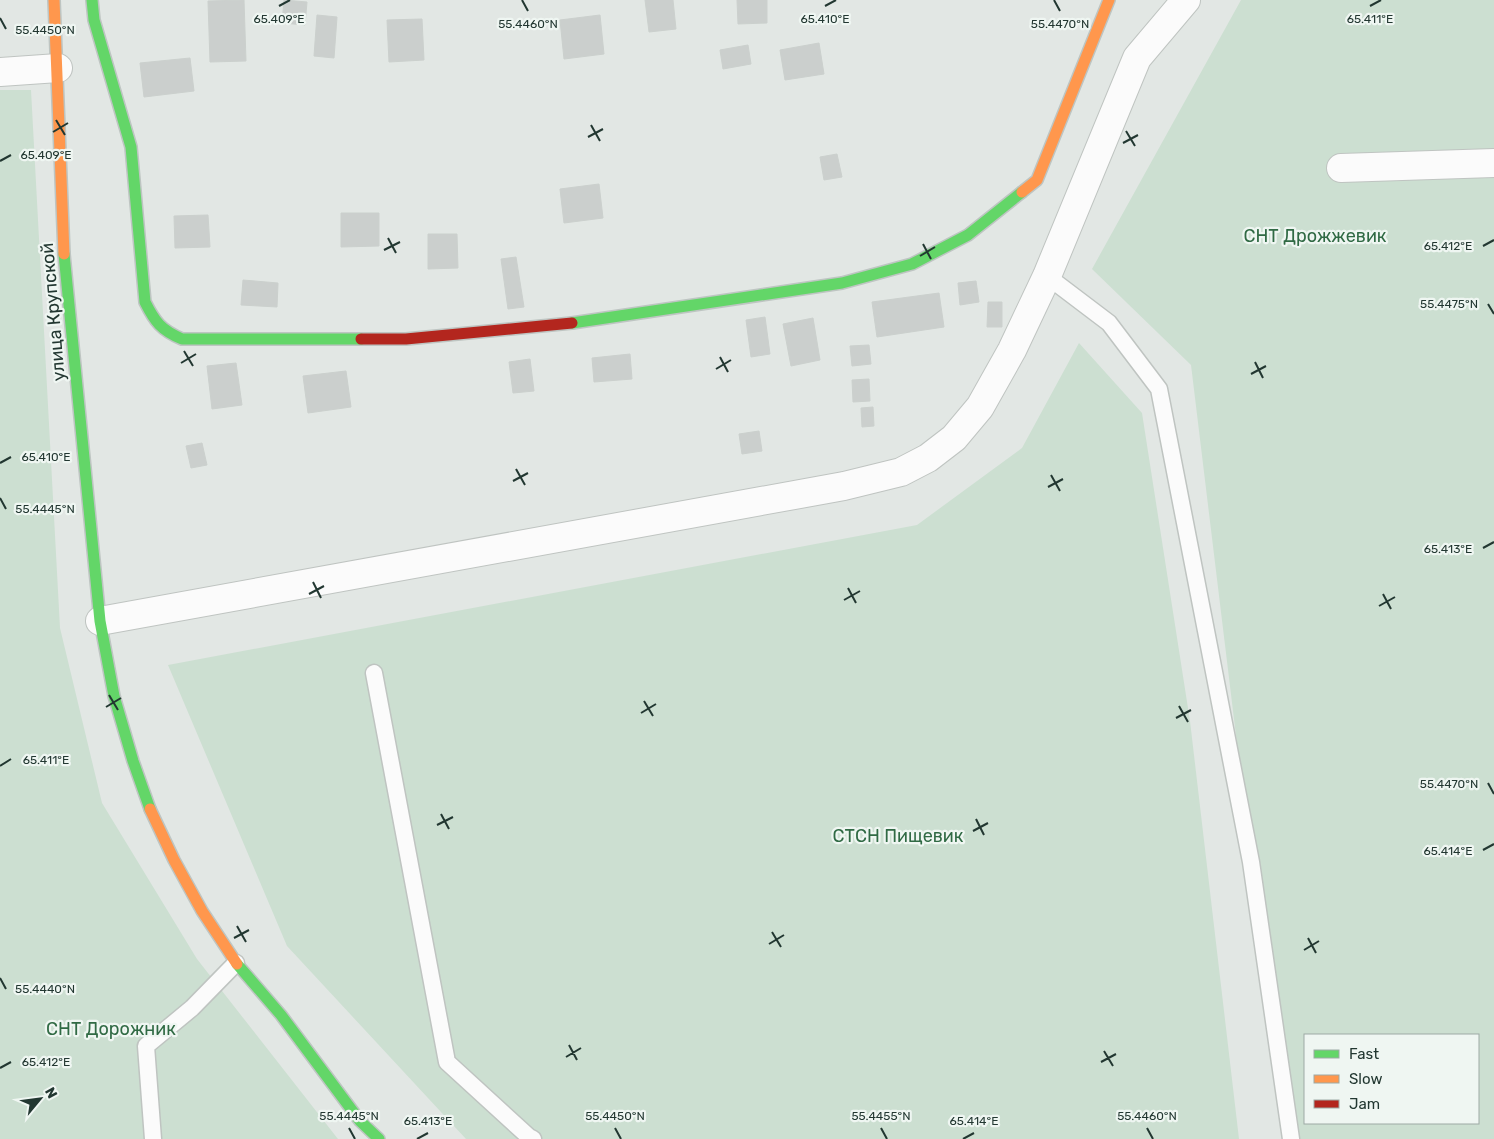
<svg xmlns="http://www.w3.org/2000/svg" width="1494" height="1139" viewBox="0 0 1494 1139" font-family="Rubik,sans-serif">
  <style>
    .green { fill: #ccdfd1; fill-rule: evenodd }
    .building { fill: #cbcfcd; stroke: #cbd0cd }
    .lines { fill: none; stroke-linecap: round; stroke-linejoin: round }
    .lane-casing { stroke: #bfc4c1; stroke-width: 19 }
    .street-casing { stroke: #bfc4c1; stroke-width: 30 }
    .fast-casing { stroke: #bec5c2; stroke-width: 14 }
    .slow-casing { stroke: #bec5c2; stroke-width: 14 }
    .jam-casing { stroke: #bec5c2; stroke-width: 14 }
    .lane { stroke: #fbfbfb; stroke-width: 16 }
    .street { stroke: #fbfbfb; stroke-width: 28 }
    .fast { stroke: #63d668; stroke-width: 11 }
    .slow { stroke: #ff974d; stroke-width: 11 }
    .jam { stroke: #b3261e; stroke-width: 11 }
    .ticks { fill: none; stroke: #223731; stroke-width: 2 }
    .labels { text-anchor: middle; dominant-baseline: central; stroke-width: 4.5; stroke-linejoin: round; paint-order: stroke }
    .park-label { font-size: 18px; fill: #306a44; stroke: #eff6f2 }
    .street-label { font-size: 18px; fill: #223731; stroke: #eff6f2 }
    .ticks-label { font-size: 12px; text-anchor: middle; fill: #223731; stroke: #eff6f2; stroke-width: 4.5; stroke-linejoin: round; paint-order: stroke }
  </style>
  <rect width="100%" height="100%" fill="#e2e7e4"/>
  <g class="green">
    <path d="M1241 0H1494V1139H1285L1191 365 1092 269ZM1305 1035H1478V1123H1305Z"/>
    <polygon points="0,90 31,90 60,628 102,803 197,959 338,1139 0,1139"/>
    <polygon points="1079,343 1142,413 1190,721 1239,1139 466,1139 287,946 168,665 917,525 1022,448"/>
  </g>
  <g class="building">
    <polygon points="244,0 246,61 210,62 208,1"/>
    <polygon points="284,0 307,2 305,25 282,23"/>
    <polygon points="645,0 673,0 676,29 649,32"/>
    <polygon points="737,0 767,0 767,23 738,24"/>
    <polygon points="317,15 337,17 334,58 314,56"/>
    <polygon points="600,15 604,54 564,59 560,20"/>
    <polygon points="422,19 424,60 389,62 387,20"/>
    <polygon points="819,43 824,74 785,80 780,50"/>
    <polygon points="748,45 751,64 723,69 720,50"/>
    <polygon points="190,58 194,91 144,97 140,63"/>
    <polygon points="837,154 842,177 824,180 820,157"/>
    <polygon points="599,184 603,218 564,223 560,189"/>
    <polygon points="341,213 379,213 379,246 341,247"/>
    <polygon points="208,215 210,247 175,248 174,216"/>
    <polygon points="428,234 457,234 458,268 428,269"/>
    <polygon points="516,257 524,307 508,309 501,259"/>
    <polygon points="243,280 278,283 277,307 241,305"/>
    <polygon points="976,281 979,302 960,305 958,283"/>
    <polygon points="939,293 944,327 877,337 872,302"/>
    <polygon points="988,302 1002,302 1002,327 987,327"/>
    <polygon points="765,317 770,354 751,357 746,320"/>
    <polygon points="813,318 820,360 791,366 783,324"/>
    <polygon points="869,345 871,364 852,366 850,346"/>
    <polygon points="630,354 632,379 594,382 592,358"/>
    <polygon points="530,359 534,391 513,393 509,362"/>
    <polygon points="236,363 242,405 212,409 207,366"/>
    <polygon points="346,371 351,407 308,413 303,376"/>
    <polygon points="869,379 870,401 853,402 852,380"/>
    <polygon points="873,407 874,426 862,427 861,408"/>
    <polygon points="759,431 762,451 742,454 739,434"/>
    <polygon points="202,443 207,465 191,468 186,446"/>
  </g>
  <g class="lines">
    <defs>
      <g id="lane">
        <polyline points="1047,276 1109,323 1159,389 1251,862 1291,1139"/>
        <polyline points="374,673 447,1062 529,1137 533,1139"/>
        <polyline points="153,1139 146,1046 192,1008 236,963"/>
      </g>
      <g id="street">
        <polyline points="0,72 58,68"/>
        <polyline points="1341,168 1494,163"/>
        <polyline points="100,621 844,486 901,472 928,458 954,438 980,407 1012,350 1047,276 1137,58 1186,0"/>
      </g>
      <g id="fast">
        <path d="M92 0 94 20 131 147 145 302C155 322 161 330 182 339H361"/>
        <polyline points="64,254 100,621 114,696 133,761 150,809"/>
        <polyline points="572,323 842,283 912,264 968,235 1022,192"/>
        <polyline points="237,964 281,1015 360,1121 379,1139"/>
      </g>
      <g id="slow">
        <polyline points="54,0 64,254"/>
        <polyline points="1022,192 1037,180 1109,0"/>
        <polyline points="150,809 174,860 202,911 237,964"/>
      </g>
      <polyline id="jam" points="361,339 406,339 572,323"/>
    </defs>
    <use href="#lane" class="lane-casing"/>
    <use href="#street" class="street-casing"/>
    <use href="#fast" class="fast-casing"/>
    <use href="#slow" class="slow-casing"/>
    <use href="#jam" class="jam-casing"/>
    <use href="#lane" class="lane"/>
    <use href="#street" class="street"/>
    <use href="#fast" class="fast"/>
    <use href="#slow" class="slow"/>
    <use href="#jam" class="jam"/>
  </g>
  <path class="ticks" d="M522 0 528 11M1054 0 1060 11M279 6 290 0M825 6 836 0M1370 6 1381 0M0 18 6 29M56 120 65 135M591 125 600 141M1126 131 1135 146M53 132 68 123M588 137 603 129M1123 143 1138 135M0 161 11 155M388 238 396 253M923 244 931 259M1483 246 1494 240M384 250 400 242M920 256 935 247M1488 304 1494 314M184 351 193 366M720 357 728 372M1255 362 1263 378M181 363 196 354M716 369 731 360M1251 374 1266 366M0 463 11 457M516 469 525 485M1051 475 1060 491M513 481 528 473M1048 487 1063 479M0 498 6 509M1483 548 1494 542M313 582 321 598M848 588 856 603M309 594 324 586M1383 594 1391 609M844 600 860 591M1379 606 1395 597M109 695 118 710M644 701 653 716M1179 706 1188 722M106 707 121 698M641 713 656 704M1176 718 1191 710M0 766 11 759M1488 783 1494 794M441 814 449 829M976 819 984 835M437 825 453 817M973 831 988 823M1483 850 1494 844M237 926 246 942M772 932 781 947M234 938 249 930M1308 938 1316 953M769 944 784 935M1304 950 1319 941M0 978 6 989M569 1045 577 1060M1104 1051 1113 1066M566 1057 581 1048M1101 1062 1116 1054M0 1068 11 1062M349 1128 355 1139M615 1128 621 1139M881 1128 887 1139M1147 1128 1153 1139M417 1139 428 1133M963 1139 974 1133"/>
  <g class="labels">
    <g class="park-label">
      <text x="1315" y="236">СНТ Дрожжевик</text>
      <text x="898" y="836">СТСН Пищевик</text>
      <text x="111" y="1029">СНТ Дорожник</text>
    </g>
    <g class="street-label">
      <text transform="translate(53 312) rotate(-95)">улица Крупской</text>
    </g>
  </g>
  <g class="ticks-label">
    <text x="279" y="23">65.409°E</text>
    <text x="825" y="23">65.410°E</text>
    <text x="1370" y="23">65.411°E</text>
    <text x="528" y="28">55.4460°N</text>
    <text x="1060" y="28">55.4470°N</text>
    <text x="45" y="34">55.4450°N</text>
    <text x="46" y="159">65.409°E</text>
    <text x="1448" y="250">65.412°E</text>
    <text x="1449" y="308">55.4475°N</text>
    <text x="46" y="461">65.410°E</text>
    <text x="45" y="513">55.4445°N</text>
    <text x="1448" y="553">65.413°E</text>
    <text x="46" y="764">65.411°E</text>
    <text x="1449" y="788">55.4470°N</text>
    <text x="1448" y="855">65.414°E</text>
    <text x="45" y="993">55.4440°N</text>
    <text x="46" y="1066">65.412°E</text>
    <text x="349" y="1120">55.4445°N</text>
    <text x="615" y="1120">55.4450°N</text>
    <text x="881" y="1120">55.4455°N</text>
    <text x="1147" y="1120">55.4460°N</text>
    <text x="428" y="1125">65.413°E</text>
    <text x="974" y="1125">65.414°E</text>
  </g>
  <rect x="1304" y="1034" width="175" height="90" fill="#eff6f2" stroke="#9daaa5"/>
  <rect x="1314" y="1050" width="25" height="8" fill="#63d668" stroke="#9daaa5"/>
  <text x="1349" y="1059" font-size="15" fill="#223731">Fast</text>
  <rect x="1314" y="1075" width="25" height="8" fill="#ff974d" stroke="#9daaa5"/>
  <text x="1349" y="1084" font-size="15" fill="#223731">Slow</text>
  <rect x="1314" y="1100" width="25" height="8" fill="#b3261e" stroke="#9daaa5"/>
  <text x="1349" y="1109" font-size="15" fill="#223731">Jam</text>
  <g transform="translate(40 1099) rotate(61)" stroke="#eff6f2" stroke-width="4" paint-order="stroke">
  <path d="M0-4L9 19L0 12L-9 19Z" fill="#223731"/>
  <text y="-8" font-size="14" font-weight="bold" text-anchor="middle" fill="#223731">N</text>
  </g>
</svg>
